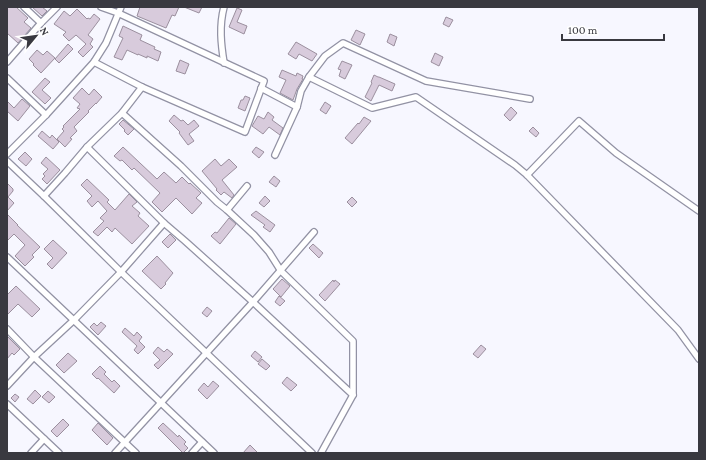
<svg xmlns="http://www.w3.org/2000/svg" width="706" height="460" viewBox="0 0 706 460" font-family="'Crimson Pro',serif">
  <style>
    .building { fill: #d8cbdc; stroke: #9b8f9e }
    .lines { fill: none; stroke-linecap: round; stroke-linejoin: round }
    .minor-casing { stroke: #9292a4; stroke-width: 8 }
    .minor { stroke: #fff; stroke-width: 5.5 }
  </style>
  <rect width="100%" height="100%" fill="#f7f7ff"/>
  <g class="building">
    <polygon points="7,7 16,7 28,18 24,22 31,28 18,43 7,33"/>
    <polygon points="32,7 42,7 47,11 42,16"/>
    <polygon points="140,7 179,7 175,16 172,15 166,28 137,16"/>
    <polygon points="184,7 202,7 199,13"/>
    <polygon points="237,8 242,10 237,22 247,26 244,34 229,27"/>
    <polygon points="77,9 87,19 88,18 90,19 94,14 100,19 88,35 93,39 90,44 93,47 83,57 78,52 86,44 76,35 69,41 63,35 66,32 54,24 64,11 70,16"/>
    <polygon points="446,17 453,20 449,27 443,24"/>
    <polygon points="123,26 142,35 140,40 155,47 154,49 161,52 158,61 147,56 147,58 138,54 138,55 127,50 122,60 114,57 123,38 119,36"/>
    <polygon points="356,30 365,34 360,45 351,40"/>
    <polygon points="390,34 397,37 394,46 387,42"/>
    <polygon points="296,42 317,54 312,61 299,54 296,59 288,54"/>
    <polygon points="68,44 73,49 59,63 55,59"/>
    <polygon points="37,50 43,55 47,51 55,58 41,73 33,65 34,64 29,59"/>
    <polygon points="435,53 443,57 439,66 431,62"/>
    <polygon points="180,60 189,64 185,74 176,71"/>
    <polygon points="342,61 352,65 345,79 339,76 341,70 338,69"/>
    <polygon points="282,70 296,76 297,73 303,76 302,79 303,79 297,89 293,100 280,93 286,80 279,77"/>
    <polygon points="374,75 378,77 379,77 395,84 392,91 379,85 371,101 365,97 372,83 371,82"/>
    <polygon points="45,78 50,82 42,90 51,98 45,104 32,92"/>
    <polygon points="82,88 89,95 94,89 102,97 96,104 96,103 88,111 89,112 74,127 77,131 70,138 72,139 65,147 57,139 64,131 62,129 64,127 63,126 80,109 77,108 80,104 73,98"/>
    <polygon points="245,96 250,98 245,111 238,108 241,100 243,100"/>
    <polygon points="22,99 30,106 18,121 7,111 7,101 14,108"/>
    <polygon points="325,102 331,106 326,114 320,110"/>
    <polygon points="511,107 517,113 510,121 504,115"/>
    <polygon points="268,112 274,117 272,120 283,128 280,135 269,127 263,134 252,126 258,116 264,119"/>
    <polygon points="174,115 181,121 183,120 188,125 194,120 199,126 189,134 194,141 188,145 179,133 180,132 169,121"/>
    <polygon points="364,117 371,121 352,144 345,138 358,123 359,124"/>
    <polygon points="123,120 134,129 128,135 124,131 125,130 119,124"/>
    <polygon points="533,127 539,133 536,137 529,131"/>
    <polygon points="42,131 50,138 52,135 59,142 53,149 38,136"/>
    <polygon points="123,147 157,179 164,172 176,183 182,177 189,184 190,183 201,193 196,198 202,203 192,214 176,198 162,212 152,202 160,193 134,168 132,170 122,160 120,161 114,156"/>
    <polygon points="256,147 264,152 259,158 252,152"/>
    <polygon points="25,152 32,159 26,166 18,159"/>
    <polygon points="46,157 60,170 47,184 42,179 45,176 43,174 48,169 41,163"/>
    <polygon points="215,159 221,166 229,159 237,167 222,180 234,195 232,198 224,192 221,195 216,190 217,189 202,171"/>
    <polygon points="274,176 280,181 276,187 269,182"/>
    <polygon points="87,179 109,200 107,202 115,210 129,194 137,202 132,206 140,213 138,216 149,226 132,244 115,228 112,232 107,227 98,236 93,232 104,221 100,218 107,211 98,201 92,207 87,201 92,196 81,185"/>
    <polygon points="7,183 13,189 13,191 8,197 14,203 7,211"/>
    <polygon points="265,196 270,201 264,207 259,203"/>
    <polygon points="352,197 357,202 352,207 347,202"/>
    <polygon points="256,211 275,225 270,232 263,227 265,225 251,215"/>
    <polygon points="7,214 18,225 17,225 40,247 32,255 34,257 25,266 15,256 25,245 14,234 7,241"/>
    <polygon points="229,218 236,224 220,244 211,236 215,232 217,233"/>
    <polygon points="170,234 176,240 168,248 162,242"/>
    <polygon points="53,240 67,253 52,269 47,264 53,258 44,249"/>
    <polygon points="313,244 323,253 319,258 309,248"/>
    <polygon points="157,256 173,273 165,283 166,284 161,289 142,271"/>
    <polygon points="282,279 290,286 281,297 273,289"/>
    <polygon points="333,280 334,282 335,280 340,284 325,301 319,295"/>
    <polygon points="16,286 40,309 32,317 18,304 7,315 7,295"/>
    <polygon points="279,296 285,301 280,306 275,302"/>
    <polygon points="207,307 212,311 207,317 202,313"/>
    <polygon points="101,322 106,326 98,335 90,327 94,323 97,326"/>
    <polygon points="125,328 134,336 137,332 142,337 139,341 145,347 138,354 134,350 137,346 122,332"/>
    <polygon points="7,336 20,349 14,355 12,353 7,359"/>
    <polygon points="481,345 486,349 478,358 473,354"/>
    <polygon points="158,347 164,352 167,349 173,354 158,369 154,365 160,360 153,353"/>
    <polygon points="255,351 262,357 258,362 251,356"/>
    <polygon points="68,353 77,361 64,373 56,365"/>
    <polygon points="262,359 270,366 266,370 258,364"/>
    <polygon points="100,366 106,372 104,374 112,382 114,380 120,386 114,393 98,378 97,379 92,374"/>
    <polygon points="287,377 297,385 291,391 282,383"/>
    <polygon points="213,381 219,386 207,399 198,390 204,383 208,387"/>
    <polygon points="35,390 41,396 33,404 27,399"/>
    <polygon points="48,391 55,397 49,403 42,397"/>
    <polygon points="15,394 19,397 15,402 11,398"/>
    <polygon points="63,419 69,425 57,437 51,431"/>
    <polygon points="98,423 113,438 107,445 92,430"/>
    <polygon points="163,423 178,437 179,435 186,442 184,444 188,448 183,453 158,428"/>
    <polygon points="250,445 258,453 243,453"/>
  </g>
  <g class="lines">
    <defs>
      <g id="minor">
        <polyline points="24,7 41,23"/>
        <polyline points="7,62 41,23 57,7"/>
        <polyline points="94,62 142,87 245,132 264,81 118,13 101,7"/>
        <path d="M224 63C221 44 219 26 224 7"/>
        <polyline points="309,77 372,108 416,97 515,165 527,175 678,330 699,359"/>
        <polyline points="7,78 46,115"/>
        <polyline points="261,88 297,107 301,91 309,77 325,56 343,43 426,81 530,99"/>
        <polyline points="122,113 181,166 217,202 227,210 254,235 269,252 281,271 353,341 353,395 321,453"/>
        <polyline points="87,147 164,223 185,241 253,302 353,395"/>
        <polyline points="7,154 46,115 94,62 106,43 121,7"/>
        <polyline points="275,155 297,107"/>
        <polyline points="7,161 44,196 121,272 312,453"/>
        <polyline points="527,175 579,121 616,153 699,211"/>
        <polyline points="44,196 65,173 87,147 122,113 142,87"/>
        <polyline points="227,210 247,186"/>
        <polyline points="7,257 214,453"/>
        <polyline points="7,329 34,357 136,453"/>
        <polyline points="7,386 34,357 74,320 121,272 164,223"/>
        <polyline points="7,404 59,453"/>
        <polyline points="31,453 44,439"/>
        <polyline points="115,453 253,302 314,232"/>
        <polyline points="192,453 202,442"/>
      </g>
    </defs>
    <use href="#minor" class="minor-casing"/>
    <use href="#minor" class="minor"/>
  </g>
  <rect width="706" height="460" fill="none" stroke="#393940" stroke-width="16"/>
  <g transform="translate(36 36) rotate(61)" stroke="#ffffff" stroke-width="3" paint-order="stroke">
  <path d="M0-3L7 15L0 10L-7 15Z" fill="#393940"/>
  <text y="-6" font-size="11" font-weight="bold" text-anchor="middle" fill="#393940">N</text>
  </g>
  <path d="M562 34v6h102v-6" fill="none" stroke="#393940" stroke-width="2"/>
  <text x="568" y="34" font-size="12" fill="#393940" stroke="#ffffff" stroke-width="3" paint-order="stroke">100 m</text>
</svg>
